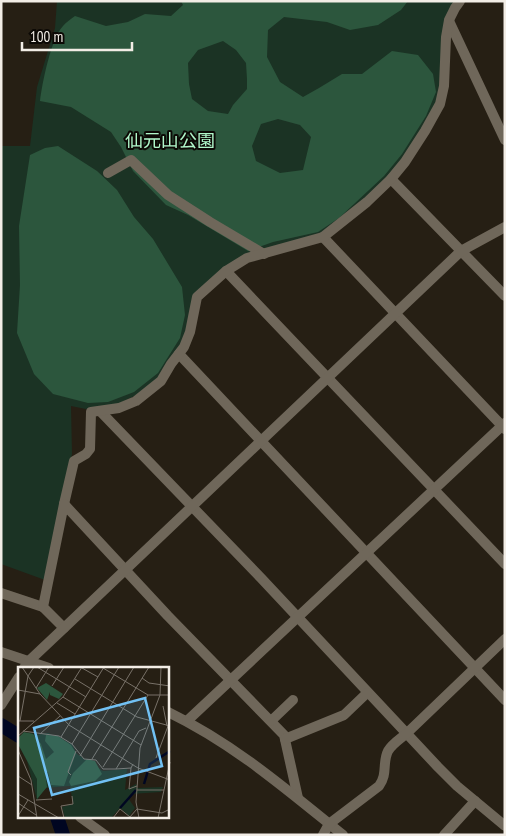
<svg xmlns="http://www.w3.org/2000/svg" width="506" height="836" viewBox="0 0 506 836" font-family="'PT Sans Narrow','Noto Sans JP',sans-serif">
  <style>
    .green { fill: #1b3324 }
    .forest { fill: #2c563d; fill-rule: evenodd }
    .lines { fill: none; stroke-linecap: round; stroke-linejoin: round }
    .river { stroke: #000621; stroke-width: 14 }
    .minor { stroke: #6f675a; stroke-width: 10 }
    .labels { text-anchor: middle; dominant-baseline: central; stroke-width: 4; stroke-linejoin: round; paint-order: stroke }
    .park-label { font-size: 18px; fill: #b0f7ca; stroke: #0c0905 }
    .inset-river { fill: none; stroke: #000621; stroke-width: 2.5 }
    .inset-road { fill: none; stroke: #787168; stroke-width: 1 }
    .view { fill: #71c1f4; fill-opacity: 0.15; stroke: #71c1f4; stroke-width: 2.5 }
    .inset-edge { fill: none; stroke: #f2ede6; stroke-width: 2.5 }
  </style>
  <rect width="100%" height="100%" fill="#261f14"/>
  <polygon class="green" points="57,1 457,1 442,62 437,102 420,135 390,178 320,236 244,256 201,288 181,345 162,375 147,390 118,404 86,409 71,406 72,454 45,580 1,564 1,146 30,146 37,87 55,28"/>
  <g class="forest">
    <path d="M181 1H408L401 10 378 25 350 30 327 22 284 17 268 30 267 57 280 82 303 97 319 88 342 74H362L392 51 418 55 433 74 436 92 426 116 402 154 384 176 339 218 318 232 273 242 248 251 188 215 166 205 133 171 121 147 111 132 71 107 40 101C42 84 51 38 63 26 66 22 71 19 75 16L106 26 128 22 145 14 171 16 183 5ZM223 41 236 50 246 63 247 79V89L233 105 228 114 208 111 192 99 189 84 188 63 198 50ZM278 119 300 125 311 137 303 170 280 173 256 161 252 146 261 124Z"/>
    <polygon points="58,146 97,171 117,190 134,217 153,239 182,287 185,315 180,338 158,373 134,392 108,402 88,403 53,394 34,374 17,333 20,285 19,226 30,155 45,148"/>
  </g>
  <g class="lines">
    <g class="river">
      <polyline points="1,725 19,736"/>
      <polyline points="57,817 63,835"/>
    </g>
    <g class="minor">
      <polyline points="449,21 505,140"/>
      <polyline points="108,173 131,160 168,195 210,222 264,254"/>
      <polyline points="391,179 505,296"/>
      <polyline points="323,237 505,429"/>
      <polyline points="226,271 505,564"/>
      <polyline points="179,354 505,700"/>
      <polyline points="100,411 261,578 438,767 457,786 505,826"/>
      <polyline points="64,504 74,461 86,454 90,449 91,412 119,408 136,401 161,381 171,364 184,347 190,332 197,297 226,271 247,258 323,237 367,202 391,179 405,162 425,131 440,104 444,86 446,37 449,20 455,8 460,1"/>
      <polyline points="1,593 43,607"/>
      <polyline points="64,628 43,607 64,504 168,616 284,735 298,798"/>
      <polyline points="1,652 49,668"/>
      <polyline points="24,668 29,661 64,628 461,251 505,227"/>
      <polyline points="1,705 19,677"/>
      <path d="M168 712C234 744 286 789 343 835"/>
      <polyline points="187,721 505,423"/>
      <polyline points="271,721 293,700"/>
      <polyline points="285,739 344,715 367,693"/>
      <polyline points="80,817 105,835"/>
      <path d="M323 835 329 824 379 786C388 774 382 763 388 751 392 744 400 739 406 734L505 639"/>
      <polyline points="444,835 475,801"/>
    </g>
  </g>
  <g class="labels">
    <g class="park-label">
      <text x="170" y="140">仙元山公園</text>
    </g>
  </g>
  <g transform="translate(18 667)">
    <rect width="151" height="151" fill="#261f14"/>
    <path d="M11 65 19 68 30 66 54 77 59 87 85 104 109 102 107 123 118 117 119 121 145 120 143 125 113 127 110 131 117 141 111 149 102 141 93 151H47L44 140 55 137 52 119 27 121 19 133 9 94 0 77V70Z" fill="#1b3324"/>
    <path d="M28 16 45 27 41 32 32 28V25L29 33 19 21ZM6 65 15 67 23 77 28 92 36 85 27 74 28 68 40 69 53 78 58 86 46 119 33 118 30 105H27L29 120 19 132V112L0 77V71ZM69 92 77 94 84 107 77 114 53 119 51 115 55 106Z" fill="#2c563d"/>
    <path class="inset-river" d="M126 117 132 97 152 84M102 141 118 123"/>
    <path class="inset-road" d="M4 0 22 27 51 58 120 101 152 113M19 0 68 30M64 1 80 10M85 1 130 28H152M124 11 131 16 152 19M57 12 119 50 152 59M34 19 46 0M18 21 31 0M0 23 22 27M45 30 123 78M39 36 57 47M145 39 149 59M0 54H16M2 54 10 9 16 0M5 64 41 69 54 77 66 92 78 93 85 102H98M22 67 42 49M0 69 45 30 64 0M43 70 86 0M54 77 101 0M0 83 13 113 19 151M62 89 116 0M138 91 150 59M74 92 131 0M115 97 113 101 98 102 121 64 128 61M85 100 130 28M113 101 111 122 119 119M53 108 50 105 58 84M0 109 14 118M119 123H146M0 127 41 151M18 133 34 132M0 136 18 148M0 149 10 133M46 151 43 139 55 137 54 129M95 151 102 142 112 150M111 151 119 142 144 146 152 142M121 151 118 135 122 81 142 28 143 0M140 151 152 95"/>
    <path class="view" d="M127 31 144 99 34 128 16 61Z"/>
    <rect width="151" height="151" class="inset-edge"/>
  </g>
  <rect width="506" height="836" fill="none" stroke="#f2ede6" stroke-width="5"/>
  <path d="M22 42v8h110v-8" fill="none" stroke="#f2ede6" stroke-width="2.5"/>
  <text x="30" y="42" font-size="15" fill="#f2ede6" stroke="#0c0905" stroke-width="4" paint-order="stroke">100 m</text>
</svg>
